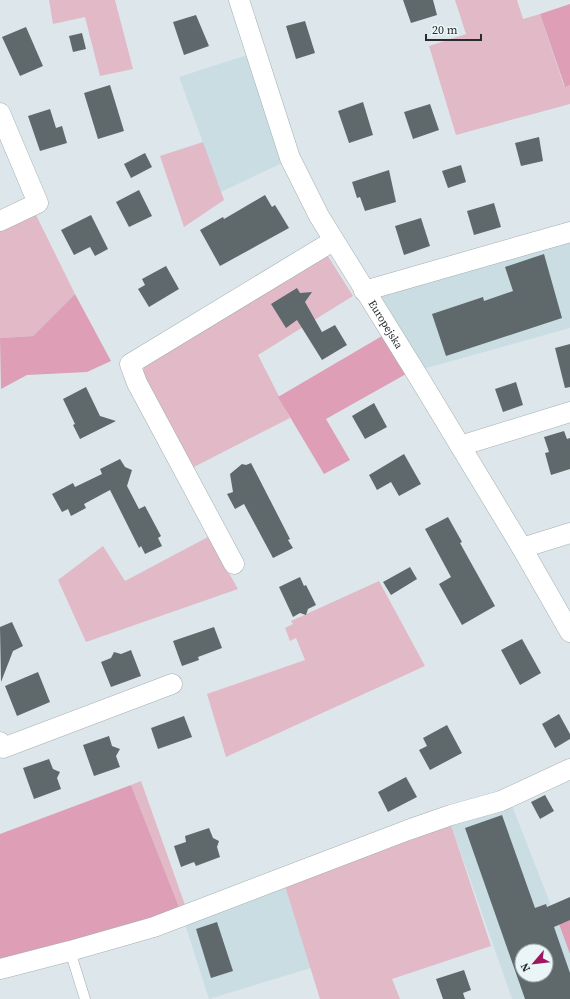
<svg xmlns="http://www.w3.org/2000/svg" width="570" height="999" viewBox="0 0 570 999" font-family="'Source Serif 4',serif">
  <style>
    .built { fill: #cadde3; fill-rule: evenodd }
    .green { fill: #e1b9c7 }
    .forest { fill: #dd9eb6 }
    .building { fill: #5f696c; fill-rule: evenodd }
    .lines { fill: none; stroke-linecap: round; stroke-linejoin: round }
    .lane-casing { stroke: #a4aeb2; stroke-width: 11 }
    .street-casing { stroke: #a4aeb2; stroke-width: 21 }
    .lane { stroke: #fff; stroke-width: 10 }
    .street { stroke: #fff; stroke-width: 20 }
    .labels { text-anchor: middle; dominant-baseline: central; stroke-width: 4; stroke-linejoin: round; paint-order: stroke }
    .street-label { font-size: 11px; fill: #282c2d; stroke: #eaf5f8 }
  </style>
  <rect width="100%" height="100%" fill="#dde7eb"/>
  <g class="built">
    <polygon points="247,55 282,163 221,192 179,77"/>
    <polygon points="570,240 570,328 423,369 378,291"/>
    <path d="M511 803 570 954V999H512L450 822ZM522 951H546V975H522Z"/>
    <polygon points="285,886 311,968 209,999 185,924"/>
  </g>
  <g class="green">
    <polygon points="49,0 115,0 133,69 100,76 85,17 53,24"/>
    <polygon points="455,0 517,0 523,19 540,14 564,86 570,85 570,104 456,135 429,46 466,34"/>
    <polygon points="203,142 224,200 184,227 160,156"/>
    <polygon points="34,211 75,294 33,336 0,338 0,227"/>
    <polygon points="326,253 353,296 258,355 290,418 190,469 142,372 146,364"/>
    <polygon points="208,537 238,589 86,642 58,580 103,546 125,581"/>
    <polygon points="379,581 425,666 226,757 207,694 305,660 296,638 290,641 285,628 293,624 291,621"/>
    <polygon points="141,781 185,905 179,907 131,785"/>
    <polygon points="450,822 491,946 392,979 400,999 320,999 285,886"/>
  </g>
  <g class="forest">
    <polygon points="570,4 570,85 565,87 540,14"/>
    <polygon points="75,294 111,361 87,372 27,375 1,389 0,338 33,336"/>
    <polygon points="382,336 406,374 326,419 350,460 324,474 278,397"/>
    <polygon points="131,785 179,907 136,923 0,959 0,834"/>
    <polygon points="554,911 570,916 570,954"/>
  </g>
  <g class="building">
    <polygon points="403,0 433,0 437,15 411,23"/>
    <polygon points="196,15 209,46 184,55 173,22"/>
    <polygon points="305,21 315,53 296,59 286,26"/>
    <polygon points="26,27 43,66 20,76 2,37"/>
    <polygon points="82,33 86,49 73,52 69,36"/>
    <polygon points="110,85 124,131 98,139 84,93"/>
    <polygon points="363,102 373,135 349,143 338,111"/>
    <polygon points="430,104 439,130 413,139 404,112"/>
    <polygon points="50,109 56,128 62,126 67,143 40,151 28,116"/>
    <polygon points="539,137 543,161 521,166 515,143"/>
    <polygon points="145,153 152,167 131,178 124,164"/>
    <polygon points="461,165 466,182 448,188 442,171"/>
    <polygon points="389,170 396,202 365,211 360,197 357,198 352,182"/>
    <polygon points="139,190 152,216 129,227 116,202"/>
    <polygon points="265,195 272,207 275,205 289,228 220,266 200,230 223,217 224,219"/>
    <polygon points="494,203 501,227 474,235 467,211"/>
    <polygon points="91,215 108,249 95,256 90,247 74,255 61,230"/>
    <polygon points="421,218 430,246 404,255 395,226"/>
    <polygon points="544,254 562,318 446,356 432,314 483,297 484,301 513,291 505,267"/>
    <polygon points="166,266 179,289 149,307 138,289 145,285 142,279"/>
    <polygon points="297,288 300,293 312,292 305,302 322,332 335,325 347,345 322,360 297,320 286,328 271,304"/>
    <polygon points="570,344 570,387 565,388 555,348"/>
    <polygon points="516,382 523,405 503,412 495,389"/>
    <polygon points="86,387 100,416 116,421 80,439 73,425 75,424 63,399"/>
    <polygon points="374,403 387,427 365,439 352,416"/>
    <polygon points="564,431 567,439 570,438 570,469 551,475 545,453 549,452 544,437"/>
    <polygon points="404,454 421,484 399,496 391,482 377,490 369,475"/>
    <polygon points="120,459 125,467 132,470 127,486 139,509 145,506 161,536 158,538 162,546 145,554 141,546 139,548 110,490 84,504 86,508 71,516 68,509 62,512 52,494 73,483 75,487 102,474 100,469"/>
    <polygon points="251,463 290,539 288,540 293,548 273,558 244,504 235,509 227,494 233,492 230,474 242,464 246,465"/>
    <polygon points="448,517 462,542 460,543 495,606 462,625 439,584 451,577 425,529"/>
    <polygon points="410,567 417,579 391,595 383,582"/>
    <polygon points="300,577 304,586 306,585 316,605 308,609 306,615 300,613 293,617 279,587"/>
    <polygon points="12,622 23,646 13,651 1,682 0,627"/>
    <polygon points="214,627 222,648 198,657 199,660 182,666 173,641"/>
    <polygon points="522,639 541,673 520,685 501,650"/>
    <polygon points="131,650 141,676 111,687 101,662 111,658 114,652 121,654"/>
    <polygon points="38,672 50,702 17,716 5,686"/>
    <polygon points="559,714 570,734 570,739 555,748 542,724"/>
    <polygon points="184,716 192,737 158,749 151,728"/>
    <polygon points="447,725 462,753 430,770 419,750 427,746 423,738"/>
    <polygon points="109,736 112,746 120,749 116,756 120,767 94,776 83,745"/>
    <polygon points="49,759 53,769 60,772 57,778 61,789 34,799 23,768"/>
    <polygon points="406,777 417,797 388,812 378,792"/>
    <polygon points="545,795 554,811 540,819 531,802"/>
    <path d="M502 815 535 908 546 904 547 907 570 897V920L554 927 570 973V999H525L465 828ZM522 951H546V975H522Z"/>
    <polygon points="209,828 213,838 219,841 217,847 220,857 196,866 194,862 181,867 174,846 186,842 185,836"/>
    <polygon points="217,922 233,971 211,978 196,929"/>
    <polygon points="464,970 471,990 463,993 465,999 443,999 436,979"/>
  </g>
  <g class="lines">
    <defs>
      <polyline id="lane" points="70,951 85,999"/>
      <g id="street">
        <path id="s1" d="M239 0 290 158 319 216 418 376 522 548 570 632"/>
        <polyline points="0,113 38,203 0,221"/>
        <polyline points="364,291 570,232"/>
        <polyline points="460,446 570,412"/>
        <polyline points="522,548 570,533"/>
        <polyline points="234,564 137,383 130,364 333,241"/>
        <polyline points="0,742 3,748 172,684"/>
        <polyline points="0,969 70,951 154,927 408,830 451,815 501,801 570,769"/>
      </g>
    </defs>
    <use href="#lane" class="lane-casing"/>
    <use href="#street" class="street-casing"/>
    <use href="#lane" class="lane"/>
    <use href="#street" class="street"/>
  </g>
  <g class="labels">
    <g class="street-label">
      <text stroke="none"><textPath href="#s1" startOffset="358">Europejska</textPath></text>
    </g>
  </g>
  <g transform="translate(534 963) rotate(242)"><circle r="19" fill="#eaf5f8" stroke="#9ca5a7"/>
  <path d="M0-3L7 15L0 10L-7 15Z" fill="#a01560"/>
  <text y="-6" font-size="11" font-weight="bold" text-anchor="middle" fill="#282c2d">N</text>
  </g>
  <path d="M426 34v6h55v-6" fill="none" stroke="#282c2d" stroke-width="2"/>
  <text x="432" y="34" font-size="12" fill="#282c2d" stroke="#eaf5f8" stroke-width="3" paint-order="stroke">20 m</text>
</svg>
